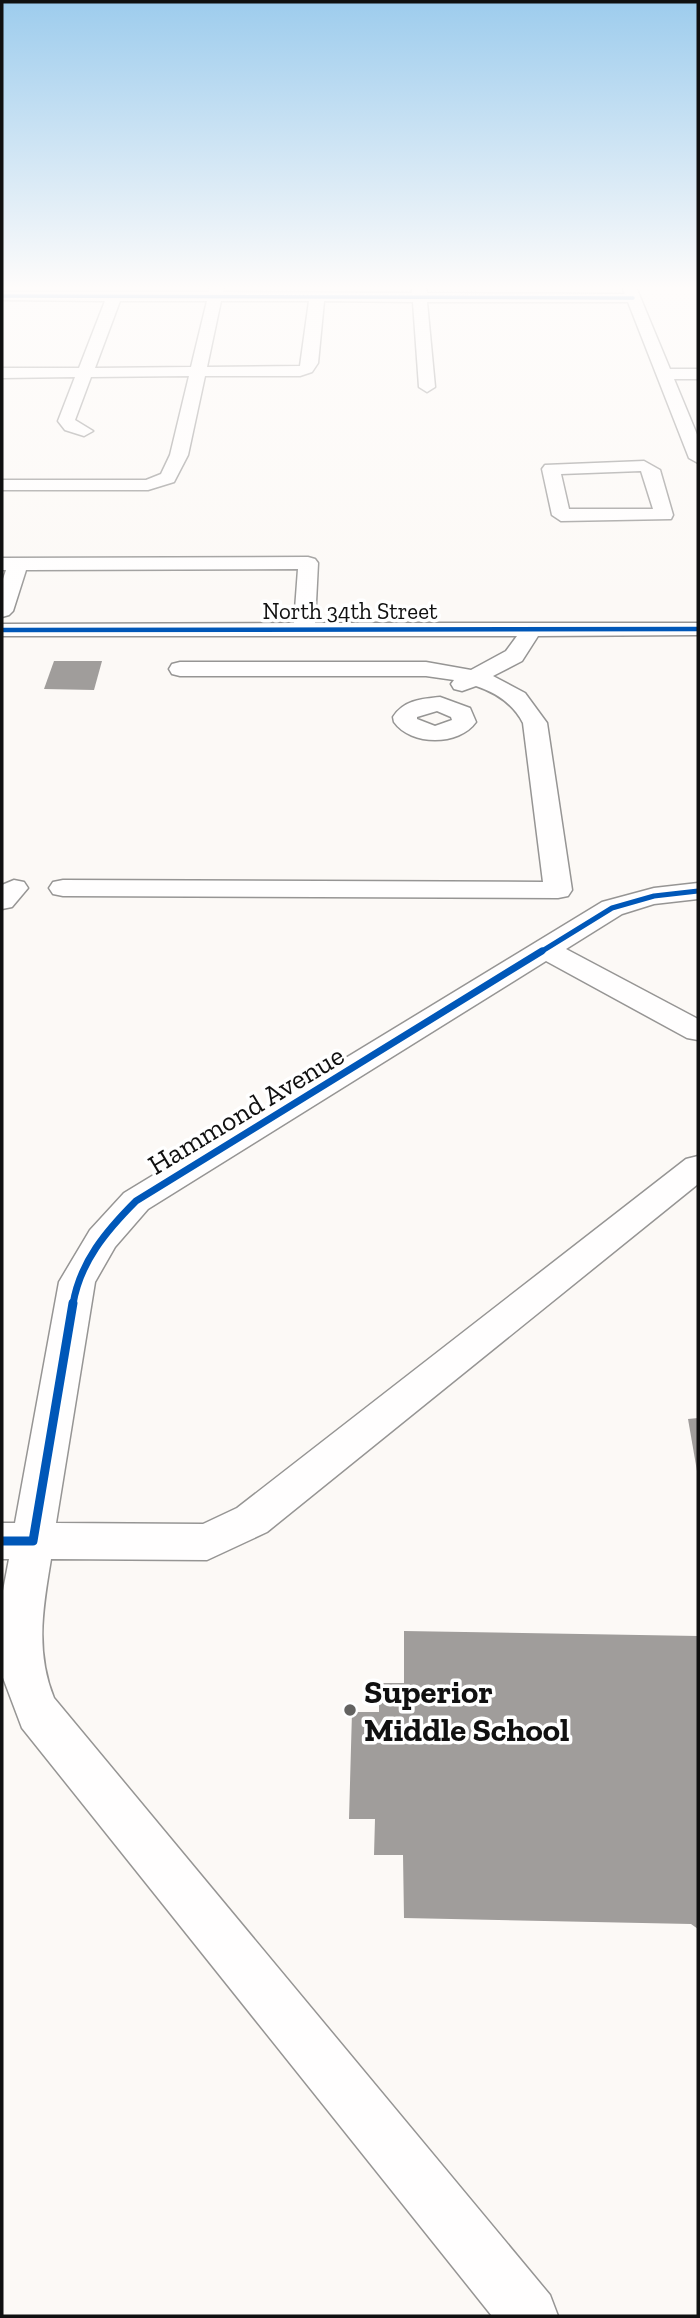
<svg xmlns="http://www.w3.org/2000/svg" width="700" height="2318" viewBox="0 0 700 2318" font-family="'Zilla Slab',serif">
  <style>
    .building { fill: #a09d9b }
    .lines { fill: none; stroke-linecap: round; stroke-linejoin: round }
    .minor-casing { stroke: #969594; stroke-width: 3 }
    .minor { fill: #fffefe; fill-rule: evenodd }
    .cycleway-far4-casing { stroke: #fff; stroke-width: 5 }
    .cycleway-far3-casing { stroke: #fff; stroke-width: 7 }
    .cycleway-far2-casing { stroke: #fff; stroke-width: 9 }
    .cycleway-far1-casing { stroke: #fff; stroke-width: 11 }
    .cycleway-casing { stroke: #fff; stroke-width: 13 }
    .cycleway-far4 { stroke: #0057b8; stroke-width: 3.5 }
    .cycleway-far3 { stroke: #0057b8; stroke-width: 4.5 }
    .cycleway-far2 { stroke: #0057b8; stroke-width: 5 }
    .cycleway-far1 { stroke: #0057b8; stroke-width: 7 }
    .cycleway { stroke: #0057b8; stroke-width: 9 }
    .poi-dot { fill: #636260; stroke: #fff; stroke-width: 2.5 }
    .labels { text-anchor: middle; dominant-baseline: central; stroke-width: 7; stroke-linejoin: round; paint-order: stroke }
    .far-street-label { font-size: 23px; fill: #101010; stroke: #fff }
    .street-label { font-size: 28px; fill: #101010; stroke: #fff }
    .near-poi-label { font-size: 33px; font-weight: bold; fill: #101010; stroke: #fff; text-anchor: start }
  </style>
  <rect width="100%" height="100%" fill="#fcf9f6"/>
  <g class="building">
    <polygon points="54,661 102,661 94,690 44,689"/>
    <polygon points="698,1418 698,1471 697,1471 688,1419"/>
    <polygon points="404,1631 698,1636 698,1929 691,1924 404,1918 403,1855 374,1855 375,1819 349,1819 352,1712 379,1712 379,1683 404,1683"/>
  </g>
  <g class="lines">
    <defs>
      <g id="minor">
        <path d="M210 287H224L223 292 412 293V287H426L427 293 625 294 622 287H636L670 369H698V379H674L698 437V463L689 458 628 302H427L435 387 427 392 419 387 413 302 324 301 318 363 312 372 300 376H205L188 455 174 482 148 490H2V480H146L161 474 170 455 189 376 91 377 75 420 93 431 84 436 65 430 58 421 75 377 2 378V368H79L105 301 2 300V292H209ZM120 301H207L191 367 95 368ZM221 301H309L300 366 207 367Z"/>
        <path d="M644 461 660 470 673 515 671 519 561 521 552 515 542 469 545 465ZM641 471 653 509H569L561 474Z"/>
        <path d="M308 557 315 559 318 563 315 623H698V635L538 636 522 661 493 676 525 693 547 723 572 890 568 896 558 898 63 896 53 894 49 888 53 882 63 880 543 882 523 723C513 704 497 693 476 686L462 691 454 689 451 684 454 680 426 676H180L172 674 169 669 172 664 180 662H426L471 670 506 651 517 636H2V624L294 623 298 569 26 570 13 611 9 615 2 617V582L6 570H2V558Z"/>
        <path d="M440 697 470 708 476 722C459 746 411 746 394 722L393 717C404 700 421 699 440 697ZM437 711 451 717 452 720 435 726 417 719V717Z"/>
        <polygon points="14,880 24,882 28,888 12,907 2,909 2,885"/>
        <path d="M698 883V899L654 904 622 914 566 949 698 1019V1040L687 1038 546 961 148 1209 115 1247 95 1282 56 1523 203 1524 237 1508 686 1159 698 1156V1184L267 1532 207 1560 51 1559C43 1607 35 1651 54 1698L550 2295 558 2316H492L22 1728 2 1675V1596L9 1559H2V1523H15L59 1282 90 1230 124 1193 602 902 654 888Z"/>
      </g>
    </defs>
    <use href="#minor" class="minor-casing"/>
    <use href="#minor" class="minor"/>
    <defs>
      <polyline id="cycleway-far4" points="2,296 633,298"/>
      <polyline id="cycleway-far3" points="2,630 698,629"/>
      <polyline id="cycleway-far2" points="539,953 612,908 654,896 698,891"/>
      <path id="cycleway-far1" d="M73 1304C80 1262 106 1231 136 1201L542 951"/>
      <polyline id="cycleway" points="2,1541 33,1541 73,1303"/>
    </defs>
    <use href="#cycleway-far4" class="cycleway-far4-casing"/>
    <use href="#cycleway-far3" class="cycleway-far3-casing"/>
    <use href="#cycleway-far2" class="cycleway-far2-casing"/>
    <use href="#cycleway-far1" class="cycleway-far1-casing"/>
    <use href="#cycleway" class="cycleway-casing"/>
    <use href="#cycleway-far4" class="cycleway-far4"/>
    <use href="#cycleway-far3" class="cycleway-far3"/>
    <use href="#cycleway-far2" class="cycleway-far2"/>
    <use href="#cycleway-far1" class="cycleway-far1"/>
    <use href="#cycleway" class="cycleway"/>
  </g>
  <linearGradient id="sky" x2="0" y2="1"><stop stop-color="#9dcced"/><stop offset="0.47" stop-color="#fefcfb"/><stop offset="1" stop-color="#fefcfb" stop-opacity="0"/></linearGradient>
  <rect width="700" height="612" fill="url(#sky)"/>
  <circle class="poi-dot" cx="350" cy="1710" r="7"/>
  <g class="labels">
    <g class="far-street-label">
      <text x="350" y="611">North 34th Street</text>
    </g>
    <g class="street-label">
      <text transform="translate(246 1110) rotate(-31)">Hammond Avenue</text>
    </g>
    <g class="near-poi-label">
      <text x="364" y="1691">Superior<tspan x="364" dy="38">Middle School</tspan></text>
    </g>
  </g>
  <rect width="700" height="2318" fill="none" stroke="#101010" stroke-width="7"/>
</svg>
